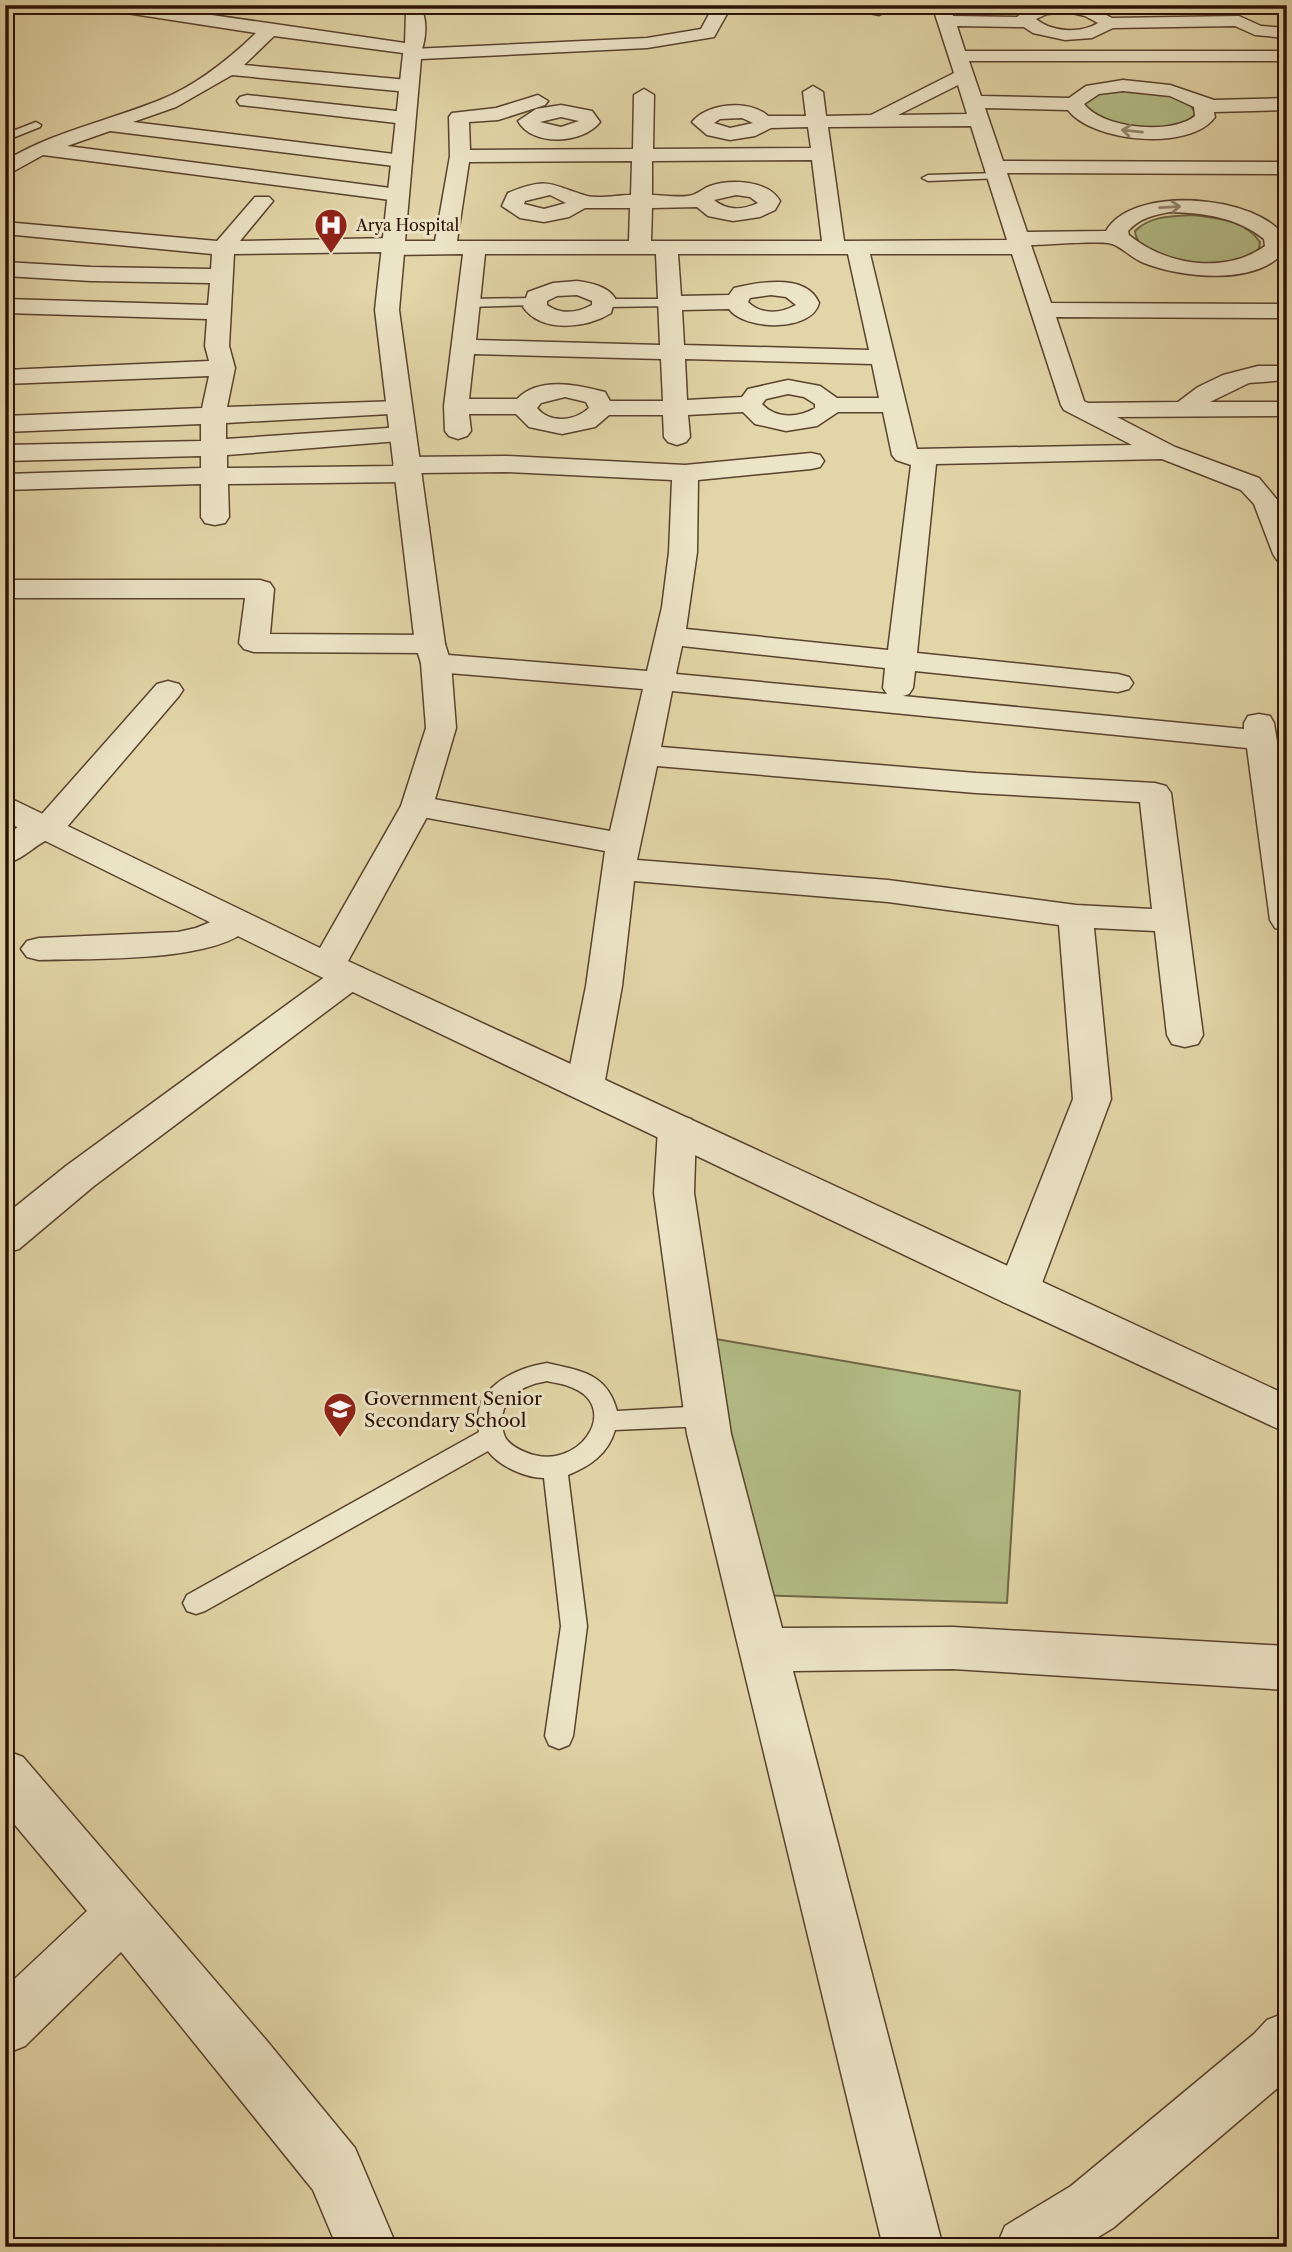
<svg xmlns="http://www.w3.org/2000/svg" width="1292" height="2252" viewBox="0 0 1292 2252" font-family="'Libre Caslon Text',serif">
  <style>
    .green { fill: #b3bd87; stroke: #6f6746; stroke-width: 2 }
    .lines { fill: none; stroke-linecap: round; stroke-linejoin: round }
    .service-casing { stroke: #59422e; stroke-width: 3 }
    .minor-casing { stroke: #59422e; stroke-width: 3 }
    .tertiary-casing { stroke: #59422e; stroke-width: 3 }
    .service { fill: #ece4c6; fill-rule: evenodd }
    .minor { fill: #ece4c6; fill-rule: evenodd }
    .tertiary { fill: #ece4c6; fill-rule: evenodd }
    .oneway { stroke: #95856f }
    .labels { text-anchor: middle; dominant-baseline: central; stroke-width: 6; stroke-linejoin: round; paint-order: stroke }
    .far-poi-label { font-size: 16px; fill: #2b1105; stroke: #ece4c6; text-anchor: start }
    .poi-label { font-size: 19px; fill: #2b1105; stroke: #ece4c6; text-anchor: start }
  </style>
  <rect width="100%" height="100%" fill="#e2d5a7"/>
  <filter id="stains"><feTurbulence type="fractalNoise" baseFrequency=".00286" numOctaves="4"/><feColorMatrix values="0 0 0 0 .2 0 0 0 0 .09 0 0 0 0 .02 0 0 0 .5 -.17"/></filter>
  <radialGradient id="worn" r=".72"><stop offset=".6" stop-color="#630" stop-opacity="0"/><stop offset="1" stop-color="#630" stop-opacity=".3"/></radialGradient>
  <g class="green">
    <path d="M1128 89C1146 91 1192 93 1195 115 1179 131 1130 131 1110 124 1100 121 1091 111 1082 105L1096 94Z"/>
    <path d="M1192 215C1216 218 1245 220 1260 242L1259 249C1235 271 1138 269 1135 231 1150 216 1171 216 1192 215Z"/>
    <polygon points="704,1337 1020,1391 1007,1603 758,1595"/>
  </g>
  <g class="lines">
    <defs>
      <g id="service">
        <polygon points="36,122 41,125 40,127 5,141 5,134"/>
        <polygon points="997,173 1003,176 1001,178 928,181 922,178 928,175"/>
        <polygon points="533,298 537,299 537,305 467,307 461,303 467,299"/>
        <polygon points="669,299 673,300 673,306 606,307 600,303 606,299"/>
        <path d="M547 1363C581 1371 607 1373 617 1411L706 1406 714 1409 718 1416 714 1423 706 1426 615 1430C608 1454 590 1466 568 1475L587 1626 573 1736 569 1745 559 1749 549 1745 545 1736 561 1626 544 1478C525 1478 499 1466 488 1451L205 1611 196 1614 187 1611 183 1603 187 1595 479 1432C470 1389 512 1369 547 1363ZM547 1381C555 1383 565 1384 573 1388 622 1408 578 1475 525 1452 518 1449 512 1446 507 1440 503 1435 502 1426 502 1420 503 1394 525 1385 547 1381Z"/>
      </g>
      <g id="minor">
        <path d="M98 5H143L405 43 406 12 400 5H419C429 18 426 45 418 58H406L403 53 274 36 244 65 408 80 415 82 417 86 415 90 408 92 232 75 176 107 133 122 402 155 409 157 412 161 409 165 402 167 110 131 67 146 398 189 405 191 408 195 405 199 398 201 43 155 5 176V161C52 132 108 121 160 100 197 85 228 60 256 33L107 10Z"/>
        <polygon points="582,5 729,5 731,7 722,12 591,10"/>
        <polygon points="847,5 900,5 879,15 850,9"/>
        <path d="M932 5H950L953 16 1017 17 1028 8 1038 5H1087L1112 18 1239 16 1261 26 1287 28V38L1255 35 1235 26 1113 28 1092 38 1065 40 1033 33 1024 27 957 26 965 51H1287V61H969L981 96 1069 98 1086 86 1123 80 1170 85 1214 100 1287 98V110L1214 112 1215 117C1190 152 1092 142 1068 110L985 108 1003 161 1287 162V174L1007 173 1027 232 1106 231C1135 179 1284 199 1287 248 1260 287 1182 278 1144 263 1133 259 1120 246 1112 244 1102 240 1046 245 1031 245L1051 303 1287 304V318L1056 317 1084 401 1088 403 1178 402 1198 387 1223 375 1258 366H1287V380L1249 383 1210 402H1287V416L1117 417 1175 447 1259 478 1279 502 1287 520V562L1277 560 1273 554 1254 504 1241 490 1162 459 936 464 917 653 1118 674 1129 677 1133 683 1129 689 1118 692 915 671 913 688 909 694 903 696 1244 729V723L1248 716 1259 714 1270 716 1274 723 1287 804V931L1275 928 1270 920 1247 748 672 691 661 747 976 773 1155 783 1166 786 1171 793 1203 1035 1198 1044 1185 1047 1172 1044 1167 1035 1155 931 1094 928 1111 1099 1039 1291 1033 1302 1018 1307 1003 1302 997 1291 1073 1099 1059 925 888 902 634 881 622 986 604 1086 598 1095 585 1099 572 1095 566 1086 586 986 605 851 417 816 406 813 401 806 406 799 417 796 610 831 643 689 436 672 425 669 421 663 425 657 436 654 647 671 662 607 669 552 672 480 506 472 418 473 415 480 406 482 228 484 229 517 225 523 215 525 205 523 201 517V484L5 490V474L201 468V456L5 461V445L201 441V424L5 432V416L202 408 209 376 5 384V370L209 361 205 346 207 319 5 313V299L208 305 210 283 91 281 5 276V262L91 267 211 269 212 254 5 234V222L217 241 255 197H269L273 201 240 241 393 238 401 241H435L450 156 449 117 452 113 496 108 538 95 548 101 545 105 498 120 469 122 470 150 633 149 634 95 644 89 654 95 653 149 811 148 808 127 771 128 755 136 730 140 707 135 692 122C707 103 750 99 768 116H806L803 92 813 86 823 92 826 116 871 115 954 73ZM1068 12 1085 16 1098 23C1080 34 1051 32 1036 19L1047 14ZM958 85 967 114 898 115ZM1123 91 1170 96 1194 107 1195 116C1172 135 1103 129 1084 104L1099 94ZM742 118 753 123 730 128 714 123 720 119ZM971 126 1007 240 844 241 828 127ZM812 160 822 241H651L652 208 697 207 708 216 733 221 760 217 775 210 780 201C768 180 730 179 710 186 704 188 700 192 695 194 684 199 664 195 652 195V161ZM632 161 631 195C618 195 599 199 587 196 550 185 549 176 508 193L502 206 520 218 544 222 569 217 585 208H630L629 241H457L469 162ZM550 195 566 203 544 209 524 204 525 201ZM736 195 750 197 758 203C743 210 727 211 714 200ZM1170 212C1204 213 1237 217 1264 239L1265 246C1225 275 1165 265 1129 235L1128 231C1140 218 1153 215 1170 212ZM385 252 393 255 463 254 444 406 445 431 449 436 458 439 467 436 471 431 469 414H516L529 427 562 434 595 427 609 415H663L664 437 668 442 677 445 686 442 690 437 688 415 743 412 755 424 786 431 817 426 838 412H883L892 455 896 460 911 465 888 650 686 629 697 552 698 480 811 469 820 467 824 461 820 455 811 453 685 465 506 456 405 457 396 459 393 466 227 468V455L411 440 415 435 411 430 402 427 226 439V423L408 413 411 408 408 403 399 401 227 407 235 368 229 346 234 254ZM485 254H656L660 345 476 340ZM678 254H848L869 350 684 345 682 310 729 309C745 331 812 332 819 303 807 273 759 282 734 288L729 295 681 296ZM870 254H1012L1061 405 1064 410 1132 445 917 449ZM771 295 786 297 796 305C780 314 761 315 748 302L750 298ZM474 354 661 359 663 401H610L605 392C578 385 539 376 517 399H469ZM685 359 872 364 879 398H837L820 386 788 380 748 389 742 397 687 400ZM788 394 804 397 815 404V408C798 418 776 419 762 404L766 399ZM565 397 586 402 589 408C575 421 550 424 537 408L541 403ZM682 646 885 668 883 688 887 694 676 674ZM657 766 976 793 1140 802 1152 909 1076 905 888 880 637 860Z"/>
        <polygon points="247,95 405,112 415,118 405,124 240,105 237,101 240,97"/>
        <path d="M561 105 592 111 600 122C583 144 532 147 518 121L536 109ZM561 117 579 121 561 127 540 122Z"/>
        <path d="M577 281C591 283 607 286 615 298L611 313C587 328 542 334 523 307L528 292 553 283ZM577 295 592 301V305C577 313 561 315 547 305V301L557 296Z"/>
        <polygon points="5,580 260,580 270,583 274,589 270,634 430,635 440,638 445,644 440,650 430,653 254,652 244,649 239,643 245,598 5,598"/>
        <path d="M168 681 179 684 183 690 179 696 60 835C36 841 28 858 5 864V837L29 818 41 815 157 684Z"/>
        <path d="M237 911 249 914 254 922C227 964 87 958 39 960L27 957 21 949 27 941 39 938 178 932 196 928Z"/>
        <polygon points="350,964 363,968 368,976 363,984 94,1186 19,1249 5,1253 5,1215 66,1166 337,968"/>
        <polygon points="677,1115 691,1119 696,1129 694,1193 731,1434 782,1628 953,1627 1287,1646 1287,1690 953,1669 793,1671 943,2247 883,2247 687,1434 654,1193 658,1129 663,1119"/>
        <polygon points="5,1750 23,1757 267,2041 355,2148 397,2247 337,2247 313,2190 121,1952 25,2046 5,2054 5,1988 87,1911 5,1813"/>
      </g>
      <g id="tertiary">
        <polygon points="714,5 732,5 714,37 708,38 647,48 421,59 399,310 445,644 451,663 456,728 433,806 348,961 1287,1395 1287,1433 1003,1302 315,974 5,821 5,798 16,801 320,948 401,806 426,728 421,663 415,644 375,310 403,54 412,49 647,38 701,29"/>
        <polygon points="1287,2012 1287,2080 1113,2228 1082,2247 996,2247 1005,2226 1071,2186 1254,2034 1267,2020"/>
      </g>
    </defs>
    <use href="#service" class="service-casing"/>
    <use href="#minor" class="minor-casing"/>
    <use href="#tertiary" class="tertiary-casing"/>
    <use href="#service" class="service"/>
    <use href="#minor" class="minor"/>
    <use href="#tertiary" class="tertiary"/>
  </g>
  <defs><path id="oneway-shaft" d="M-6 0H5M1.5-3L5.5 0L1.5 3" fill="none" stroke-width="1.6" stroke-linecap="round" stroke-linejoin="round" transform="scale(1.75)"/></defs>
  <g class="oneway">
    <use href="#oneway-shaft" transform="translate(1132 131) rotate(-174)"/>
    <use href="#oneway-shaft" transform="translate(1170 207) rotate(-3)"/>
  </g>
  <defs>
    <symbol id="hospital-pin" viewBox="-11 -11 22 30"><path d="M0 17L-7.5 6A9.5 9.5 0 1 1 7.5 6Z" fill="#8f2418" stroke="#ece4c6"/><path d="M-5-5h3v3.5h4V-5h3V5h-3V1.5h-4V5h-3Z" fill="#fff"/></symbol>
    <symbol id="school-pin" viewBox="-11 -11 22 30"><path d="M0 17L-7.5 6A9.5 9.5 0 1 1 7.5 6Z" fill="#8f2418" stroke="#ece4c6"/><path d="M0-5L7-2L0 1L-7-2ZM-4 1L0 2.5L4 1V4Q0 6-4 4Z" fill="#fff"/></symbol>
  </defs>
  <g fill-rule="evenodd">
    <use href="#hospital-pin" x="312" y="206" width="38" height="52"/>
    <use href="#school-pin" x="321" y="1390" width="38" height="52"/>
  </g>
  <g class="labels">
    <g class="far-poi-label">
      <text x="356" y="225">Arya Hospital</text>
    </g>
    <g class="poi-label">
      <text x="364" y="1398">Government Senior<tspan x="364" dy="22">Secondary School</tspan></text>
    </g>
  </g>
  <rect width="1292" height="2252" fill="none" stroke="#e2d5a7" stroke-width="28"/>
  <rect x="7" y="7" width="1278" height="2238" fill="none" stroke="#2b1105" stroke-width="3.5"/>
  <rect x="14" y="14" width="1264" height="2224" fill="none" stroke="#2b1105" stroke-width="2"/>
  <rect width="100%" height="100%" filter="url(#stains)"/>
  <rect width="100%" height="100%" fill="url(#worn)"/>
</svg>
